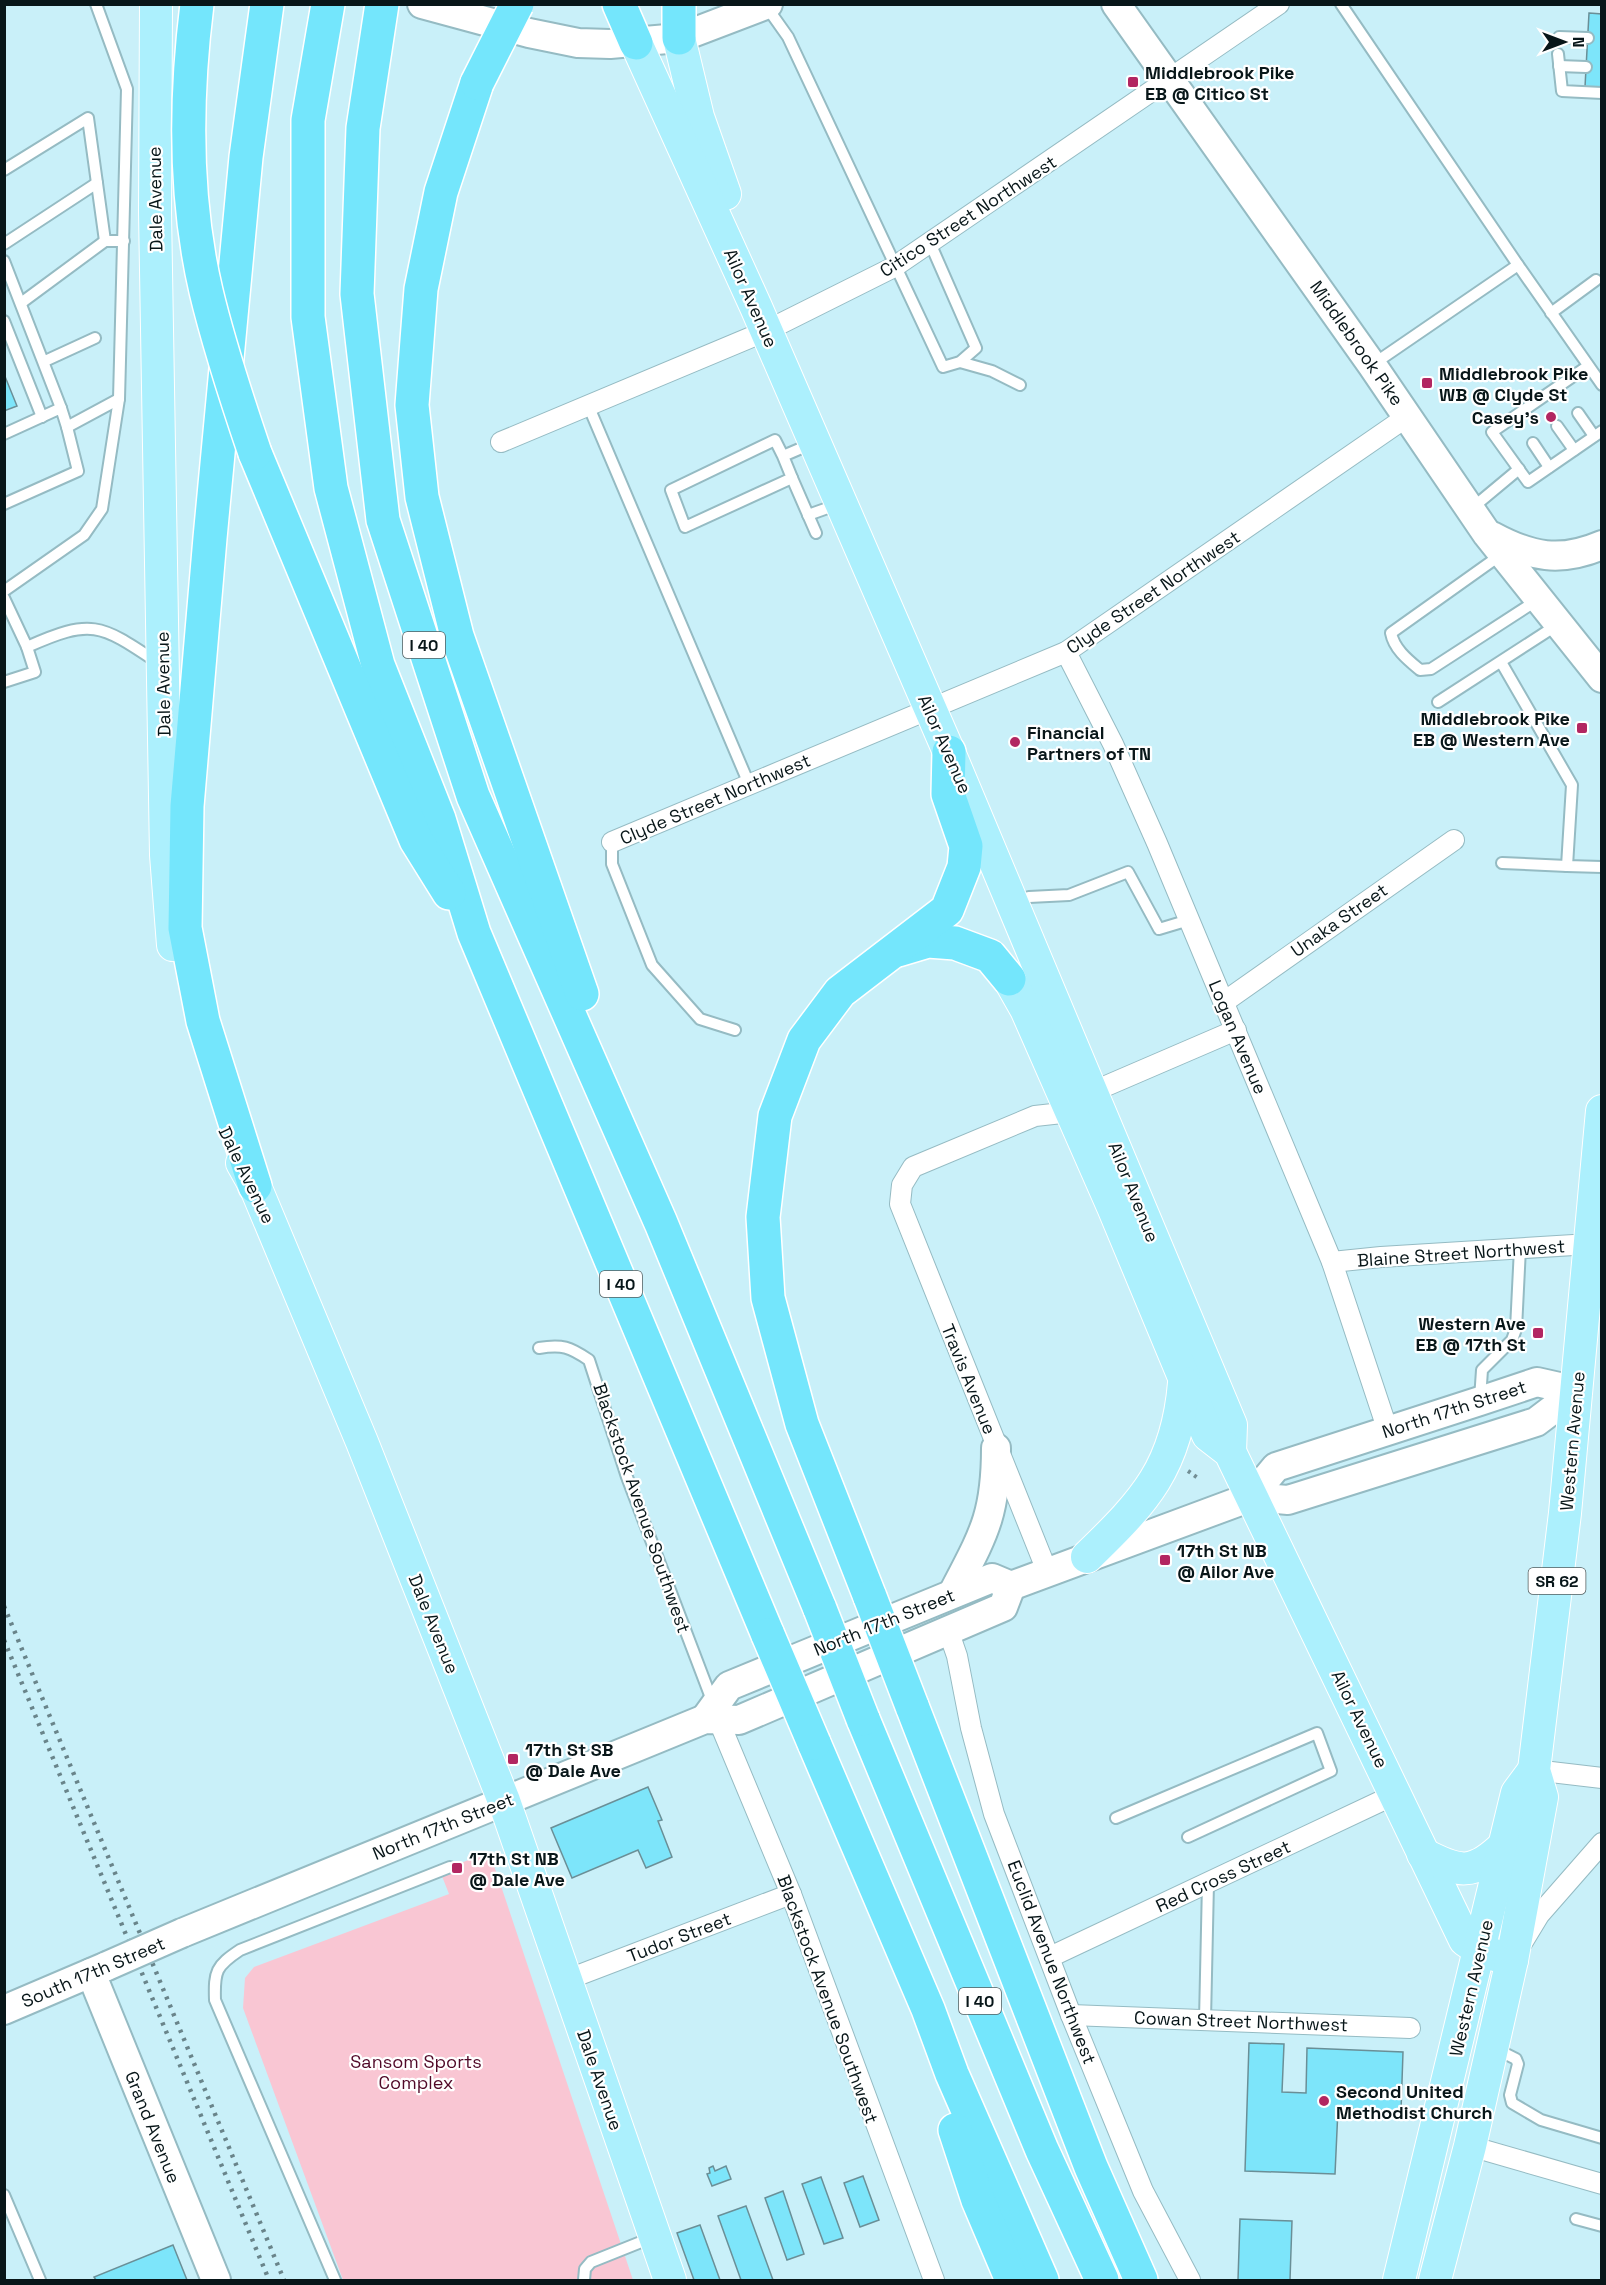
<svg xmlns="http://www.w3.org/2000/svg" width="1606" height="2285" viewBox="0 0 1606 2285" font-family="'Space Grotesk',sans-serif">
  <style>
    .green { fill: #f9c6d3 }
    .building { fill: #7de5fa; stroke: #6a8f97; stroke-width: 1.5 }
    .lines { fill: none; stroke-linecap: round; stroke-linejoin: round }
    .lane-casing { stroke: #95bbc3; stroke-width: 14 }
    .street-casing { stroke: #95bbc3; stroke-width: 22 }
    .secondary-casing { stroke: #95bbc3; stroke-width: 32 }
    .primary-casing { stroke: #fff; stroke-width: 34 }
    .highway-casing { stroke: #fff; stroke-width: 36 }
    .path { stroke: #728e94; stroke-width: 4; stroke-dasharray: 3 4.5; stroke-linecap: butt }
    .lane { stroke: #fff; stroke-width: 10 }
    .street { stroke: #fff; stroke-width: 20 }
    .secondary { stroke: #fff; stroke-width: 28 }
    .primary { stroke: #acf0fd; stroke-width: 32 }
    .highway { stroke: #74e6fc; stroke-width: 33 }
    .rail { stroke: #69848a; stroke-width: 4.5; stroke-dasharray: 3 6; stroke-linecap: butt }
    .secondary-bridge-casing { stroke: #95bbc3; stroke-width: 32; stroke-linecap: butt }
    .highway-bridge-casing { stroke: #fff; stroke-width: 36; stroke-linecap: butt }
    .secondary-bridge { stroke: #fff; stroke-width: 28 }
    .highway-bridge { stroke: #74e6fc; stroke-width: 33 }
    .poi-dot { fill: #b22661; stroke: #fff; stroke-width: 2 }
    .labels { text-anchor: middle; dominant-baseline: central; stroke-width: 4.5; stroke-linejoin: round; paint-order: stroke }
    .shield { fill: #fff; stroke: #525c5e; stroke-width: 1.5 }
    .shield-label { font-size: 16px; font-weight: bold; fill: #081619 }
    .poi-label { font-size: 18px; font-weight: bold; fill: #081619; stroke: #fff; text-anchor: start }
    .street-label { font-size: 18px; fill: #081619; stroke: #fff }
    .park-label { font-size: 18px; fill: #510928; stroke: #fff }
  </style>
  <rect width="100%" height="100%" fill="#c9f0f9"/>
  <polygon class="green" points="484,1854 491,1858 497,1874 633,2280 343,2280 243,2008 245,1978 254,1967 449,1894 440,1871"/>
  <g class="building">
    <polygon points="1589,13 1602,14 1602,88 1585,87"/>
    <polygon points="4,374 17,406 4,411"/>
    <polygon points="648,1787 662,1820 658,1821 672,1857 646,1868 638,1850 572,1878 551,1828"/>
    <polygon points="1249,2043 1284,2044 1282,2092 1306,2093 1307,2048 1403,2052 1401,2111 1338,2109 1335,2174 1245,2171"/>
    <polygon points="713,2166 715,2171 726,2166 731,2179 712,2186 707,2174 710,2173 709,2168"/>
    <polygon points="863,2176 879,2220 860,2227 844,2183"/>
    <polygon points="821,2177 843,2238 824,2244 802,2184"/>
    <polygon points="783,2191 804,2254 787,2260 765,2198"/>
    <polygon points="746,2206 773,2280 741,2280 718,2216"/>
    <polygon points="1240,2219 1292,2221 1290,2280 1238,2280"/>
    <polygon points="700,2225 720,2280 694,2280 677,2233"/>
    <polygon points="173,2245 187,2280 96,2280 94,2277"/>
  </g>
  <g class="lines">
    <defs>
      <g id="lane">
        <polyline points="1341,4 1518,265 1372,365"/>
        <polyline points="766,6 788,37 943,367 960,362 976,348 930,243"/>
        <polyline points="1559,37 1588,38"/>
        <polyline points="1558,54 1562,91 1602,93"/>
        <polyline points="1559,66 1586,67"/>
        <polyline points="4,170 88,118 105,241 124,241"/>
        <polyline points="4,244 97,183"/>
        <polyline points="4,261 61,408"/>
        <polyline points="1518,265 1602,385"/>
        <polyline points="21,303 105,241"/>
        <polyline points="1551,313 1596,280"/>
        <polyline points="4,321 42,417"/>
        <polyline points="45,361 95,338"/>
        <polyline points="960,362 992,371 1020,385"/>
        <polyline points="1588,366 1492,432 1528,482 1602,431"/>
        <polyline points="588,405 749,784"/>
        <polyline points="1578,413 1594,436"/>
        <polyline points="1557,426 1574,450"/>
        <polyline points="4,434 61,408 67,427 119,399"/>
        <polyline points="1533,443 1549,467"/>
        <polyline points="783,456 775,440 671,490 685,527 792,478 783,456 811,444"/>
        <polyline points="792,478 816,533"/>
        <polyline points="4,504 78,471 67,427"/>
        <polyline points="1471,509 1519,469"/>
        <polyline points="808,515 839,504"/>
        <path d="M1502 554 1391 633C1394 649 1408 660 1420 670L1431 669 1539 599"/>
        <polyline points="4,591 84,535 102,509 119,399 127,89 96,4"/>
        <path d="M4 598 27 647C92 618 100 624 157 662"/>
        <polyline points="1501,662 1572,785 1567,866 1602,867"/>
        <polyline points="4,682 35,672 27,647"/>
        <polyline points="1438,702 1557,625"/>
        <polyline points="612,842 612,864 652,965 700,1019 735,1030"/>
        <polyline points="1502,863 1567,866"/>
        <polyline points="1014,903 1029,897 1069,895 1128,872 1159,929 1189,920"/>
        <path d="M539 1348C562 1344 570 1347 589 1360L627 1477 713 1703"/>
        <polyline points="1480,1399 1482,1370 1512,1340 1516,1329 1520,1248"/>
        <polyline points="1116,1818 1317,1733 1331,1771 1188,1837"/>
        <polyline points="1205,2020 1208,1883"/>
        <polyline points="1494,2048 1516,2059 1518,2064 1510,2095 1512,2103 1541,2120 1602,2138"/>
        <polyline points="4,2195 40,2280"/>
        <polyline points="1576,2219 1602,2226"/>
        <path d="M335 2280 215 2000C214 1971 216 1966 240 1950L450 1867"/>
        <polyline points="584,2280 585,2269 591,2262 651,2238"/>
      </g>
      <g id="street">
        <polyline points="501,442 766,331 894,267 1279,4"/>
        <polyline points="1066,652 1113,744 1157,843 1332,1262 1388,1431"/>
        <polyline points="612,842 1066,652 1408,416"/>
        <polyline points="1224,1002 1454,840"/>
        <polyline points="1092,1092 1236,1030"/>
        <polyline points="1332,1262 1381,1257 1590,1244"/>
        <polyline points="1047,1571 900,1204 902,1185 913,1167 1035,1116 1071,1112"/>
        <polyline points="948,1630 957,1656 971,1728 994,1814 1071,2015 1143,2191 1190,2280"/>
        <polyline points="718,1719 791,1894 934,2280"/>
        <polyline points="1534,1770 1602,1778"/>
        <polyline points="1522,1943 1539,1915 1602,1843"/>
        <polyline points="1050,1957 1396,1794"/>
        <polyline points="566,1980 791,1894"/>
        <polyline points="1071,2015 1410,2028"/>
        <polyline points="1470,2146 1602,2184"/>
      </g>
      <g id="secondary">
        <polyline points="422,4 529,33 578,43 610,44 679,38 768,4"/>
        <polyline points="1116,4 1372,365 1487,534 1602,678"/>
        <path d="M1492 536C1531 557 1560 563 1602 545"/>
        <polyline points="1251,1497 1276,1467 1480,1401 1537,1382 1577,1391"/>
        <path d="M953 1593C983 1535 996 1516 996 1448"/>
        <polyline points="705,1719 729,1686 992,1578 1011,1586 1251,1497 1288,1500 1536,1422 1577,1391"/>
        <polyline points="182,1933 705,1719 739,1720 1003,1607 1011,1586"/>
        <polyline points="91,1973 216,2280"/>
        <polyline points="4,2010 107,1966"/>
      </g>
      <g id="primary">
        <polyline points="156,4 155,212 166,855 173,945"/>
        <polyline points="679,38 698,117 725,194"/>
        <polyline points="636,43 756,307 949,752 1231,1425 1230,1452"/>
        <polyline points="1009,979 1026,1009 1113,1207 1208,1435 1230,1452 1465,1940 1481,1951 1512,1960"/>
        <polyline points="242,1163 255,1186 362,1442 504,1801 670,2280"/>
        <path d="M1087 1557C1145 1501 1177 1467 1184 1383"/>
        <path d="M1423 1854C1459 1873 1473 1876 1504 1846"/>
        <polyline points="1399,2280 1517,1793 1534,1770"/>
        <polyline points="1435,2280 1470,2146 1512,1960 1542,1797 1534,1770 1565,1513 1602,1111"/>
      </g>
      <g id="highway">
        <polyline points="328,4 308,120 308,317 331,488 378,665 439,819 474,933 768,1635"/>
        <polyline points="382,4 363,128 357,294 383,520 473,796 661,1223 820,1609"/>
        <polyline points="619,4 636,43"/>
        <polyline points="679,4 679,38"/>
        <polyline points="477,83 441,192 421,289 412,405 422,497 457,636 582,994"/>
        <polyline points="255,453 416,840 449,893"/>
        <polyline points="898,950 928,941 955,943 990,956 1009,979"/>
        <polyline points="255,1186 203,1021 185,928 187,806 210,538 246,157 267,4"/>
        <polyline points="870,1597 802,1424 768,1298 763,1217 775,1116 804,1040 840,992 947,910 964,867 966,846 948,794 949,752"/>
        <polyline points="912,1706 1091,2167 1141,2280"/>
        <polyline points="863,1719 1042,2150 1102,2280"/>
        <polyline points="814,1743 928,2009 952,2074 1042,2280"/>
        <polyline points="955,2130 978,2200 1012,2280"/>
      </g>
    </defs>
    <use href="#lane" class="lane-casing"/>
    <use href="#street" class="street-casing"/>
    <use href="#secondary" class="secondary-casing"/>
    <use href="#primary" class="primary-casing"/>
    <use href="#highway" class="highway-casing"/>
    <polyline class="path" points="1188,1471 1198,1478"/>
    <use href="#lane" class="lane"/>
    <use href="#street" class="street"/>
    <use href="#secondary" class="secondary"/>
    <use href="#primary" class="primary"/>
    <use href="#highway" class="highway"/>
    <g class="rail">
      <polyline points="4,1606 284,2280"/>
      <polyline points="4,1640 269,2280"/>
    </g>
    <defs>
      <polyline id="secondary-bridge" points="107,1966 182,1933"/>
      <g id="highway-bridge">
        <path d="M197 4C185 100 184 197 206 291 219 346 237 400 255 453"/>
        <polyline points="477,83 517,4"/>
        <polyline points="870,1597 912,1706"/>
        <polyline points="820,1609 863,1719"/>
        <polyline points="768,1635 814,1743"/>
      </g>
    </defs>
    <use href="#secondary-bridge" class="secondary-bridge-casing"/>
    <use href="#highway-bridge" class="highway-bridge-casing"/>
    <use href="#secondary-bridge" class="secondary-bridge"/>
    <use href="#highway-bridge" class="highway-bridge"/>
  </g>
  <g class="poi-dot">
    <rect x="1127" y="76" width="12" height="12" rx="3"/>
    <rect x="1421" y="377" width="12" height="12" rx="3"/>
    <circle cx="1551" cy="417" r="6"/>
    <rect x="1576" y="722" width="12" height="12" rx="3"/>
    <circle cx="1015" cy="742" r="6"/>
    <rect x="1532" y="1327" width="12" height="12" rx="3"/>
    <rect x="1159" y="1554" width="12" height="12" rx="3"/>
    <rect x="507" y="1753" width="12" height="12" rx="3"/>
    <rect x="451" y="1862" width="12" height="12" rx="3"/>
    <circle cx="1324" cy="2101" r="6"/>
  </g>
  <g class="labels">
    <g class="shield">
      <rect x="403" y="632" width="42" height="26" rx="4.5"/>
      <rect x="600" y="1271" width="42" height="26" rx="4.5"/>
      <rect x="1528.5" y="1568" width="57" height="26" rx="4.5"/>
      <rect x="959" y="1988" width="42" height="26" rx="4.5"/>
    </g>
    <g class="shield-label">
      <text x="424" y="645">I 40</text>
      <text x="621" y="1284">I 40</text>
      <text x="1557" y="1581">SR 62</text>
      <text x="980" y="2001">I 40</text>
    </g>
    <g class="poi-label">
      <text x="1145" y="72">Middlebrook Pike<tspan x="1145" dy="21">EB @ Citico St</tspan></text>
      <text x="1439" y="373">Middlebrook Pike<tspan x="1439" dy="21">WB @ Clyde St</tspan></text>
      <text x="1539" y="417" text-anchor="end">Casey's</text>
      <text x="1570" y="718" text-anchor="end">Middlebrook Pike<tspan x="1570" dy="21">EB @ Western Ave</tspan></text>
      <text x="1027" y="732">Financial<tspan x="1027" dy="21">Partners of TN</tspan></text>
      <text x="1526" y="1323" text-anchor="end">Western Ave<tspan x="1526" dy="21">EB @ 17th St</tspan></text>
      <text x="1177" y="1550">17th St NB<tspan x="1177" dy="21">@ Ailor Ave</tspan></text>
      <text x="525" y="1749">17th St SB<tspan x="525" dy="21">@ Dale Ave</tspan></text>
      <text x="469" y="1858">17th St NB<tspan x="469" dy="21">@ Dale Ave</tspan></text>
      <text x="1336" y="2091">Second United<tspan x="1336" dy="21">Methodist Church</tspan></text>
    </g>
    <g class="street-label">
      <text transform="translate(155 199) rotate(-91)">Dale Avenue</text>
      <text transform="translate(968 216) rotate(-33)">Citico Street Northwest</text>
      <text transform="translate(751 298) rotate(66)">Ailor Avenue</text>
      <text transform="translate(1357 343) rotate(55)">Middlebrook Pike</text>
      <text transform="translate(1153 592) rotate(-34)">Clyde Street Northwest</text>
      <text transform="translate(163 684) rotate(-91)">Dale Avenue</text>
      <text transform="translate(945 744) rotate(66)">Ailor Avenue</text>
      <text transform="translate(715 799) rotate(-23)">Clyde Street Northwest</text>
      <text transform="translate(1339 920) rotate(-35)">Unaka Street</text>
      <text transform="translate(1238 1037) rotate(67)">Logan Avenue</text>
      <text transform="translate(247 1175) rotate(64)">Dale Avenue</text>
      <text transform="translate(1134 1192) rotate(68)">Ailor Avenue</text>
      <text transform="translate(1461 1253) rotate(-4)">Blaine Street Northwest</text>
      <text transform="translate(969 1379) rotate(68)">Travis Avenue</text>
      <text transform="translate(1454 1409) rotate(-18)">North 17th Street</text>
      <text transform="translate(1572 1441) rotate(-85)">Western Avenue</text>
      <text transform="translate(642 1508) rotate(71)">Blackstock Avenue Southwest</text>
      <text transform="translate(884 1622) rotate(-22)">North 17th Street</text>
      <text transform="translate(434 1624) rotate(68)">Dale Avenue</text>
      <text transform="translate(1360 1719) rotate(64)">Ailor Avenue</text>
      <text transform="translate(443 1826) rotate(-22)">North 17th Street</text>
      <text transform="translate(1223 1876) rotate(-25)">Red Cross Street</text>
      <text transform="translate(679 1937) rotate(-21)">Tudor Street</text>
      <text transform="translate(1052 1962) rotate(69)">Euclid Avenue Northwest</text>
      <text transform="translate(93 1972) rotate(-23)">South 17th Street</text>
      <text transform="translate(1471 1988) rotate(-77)">Western Avenue</text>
      <text transform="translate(828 1999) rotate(70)">Blackstock Avenue Southwest</text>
      <text transform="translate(1241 2021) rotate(2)">Cowan Street Northwest</text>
      <text transform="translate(600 2080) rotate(71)">Dale Avenue</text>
      <text transform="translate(153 2127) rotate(68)">Grand Avenue</text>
    </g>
    <g class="park-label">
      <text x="416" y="2061">Sansom Sports<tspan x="416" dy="21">Complex</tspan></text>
    </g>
  </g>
  <rect width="1606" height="2285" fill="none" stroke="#081619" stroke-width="12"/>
  <g transform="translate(1564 42) rotate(90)" stroke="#ffffff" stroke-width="4.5" paint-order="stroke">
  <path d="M0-4.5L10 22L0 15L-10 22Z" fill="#081619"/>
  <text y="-9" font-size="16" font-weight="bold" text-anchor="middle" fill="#081619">N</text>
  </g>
</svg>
